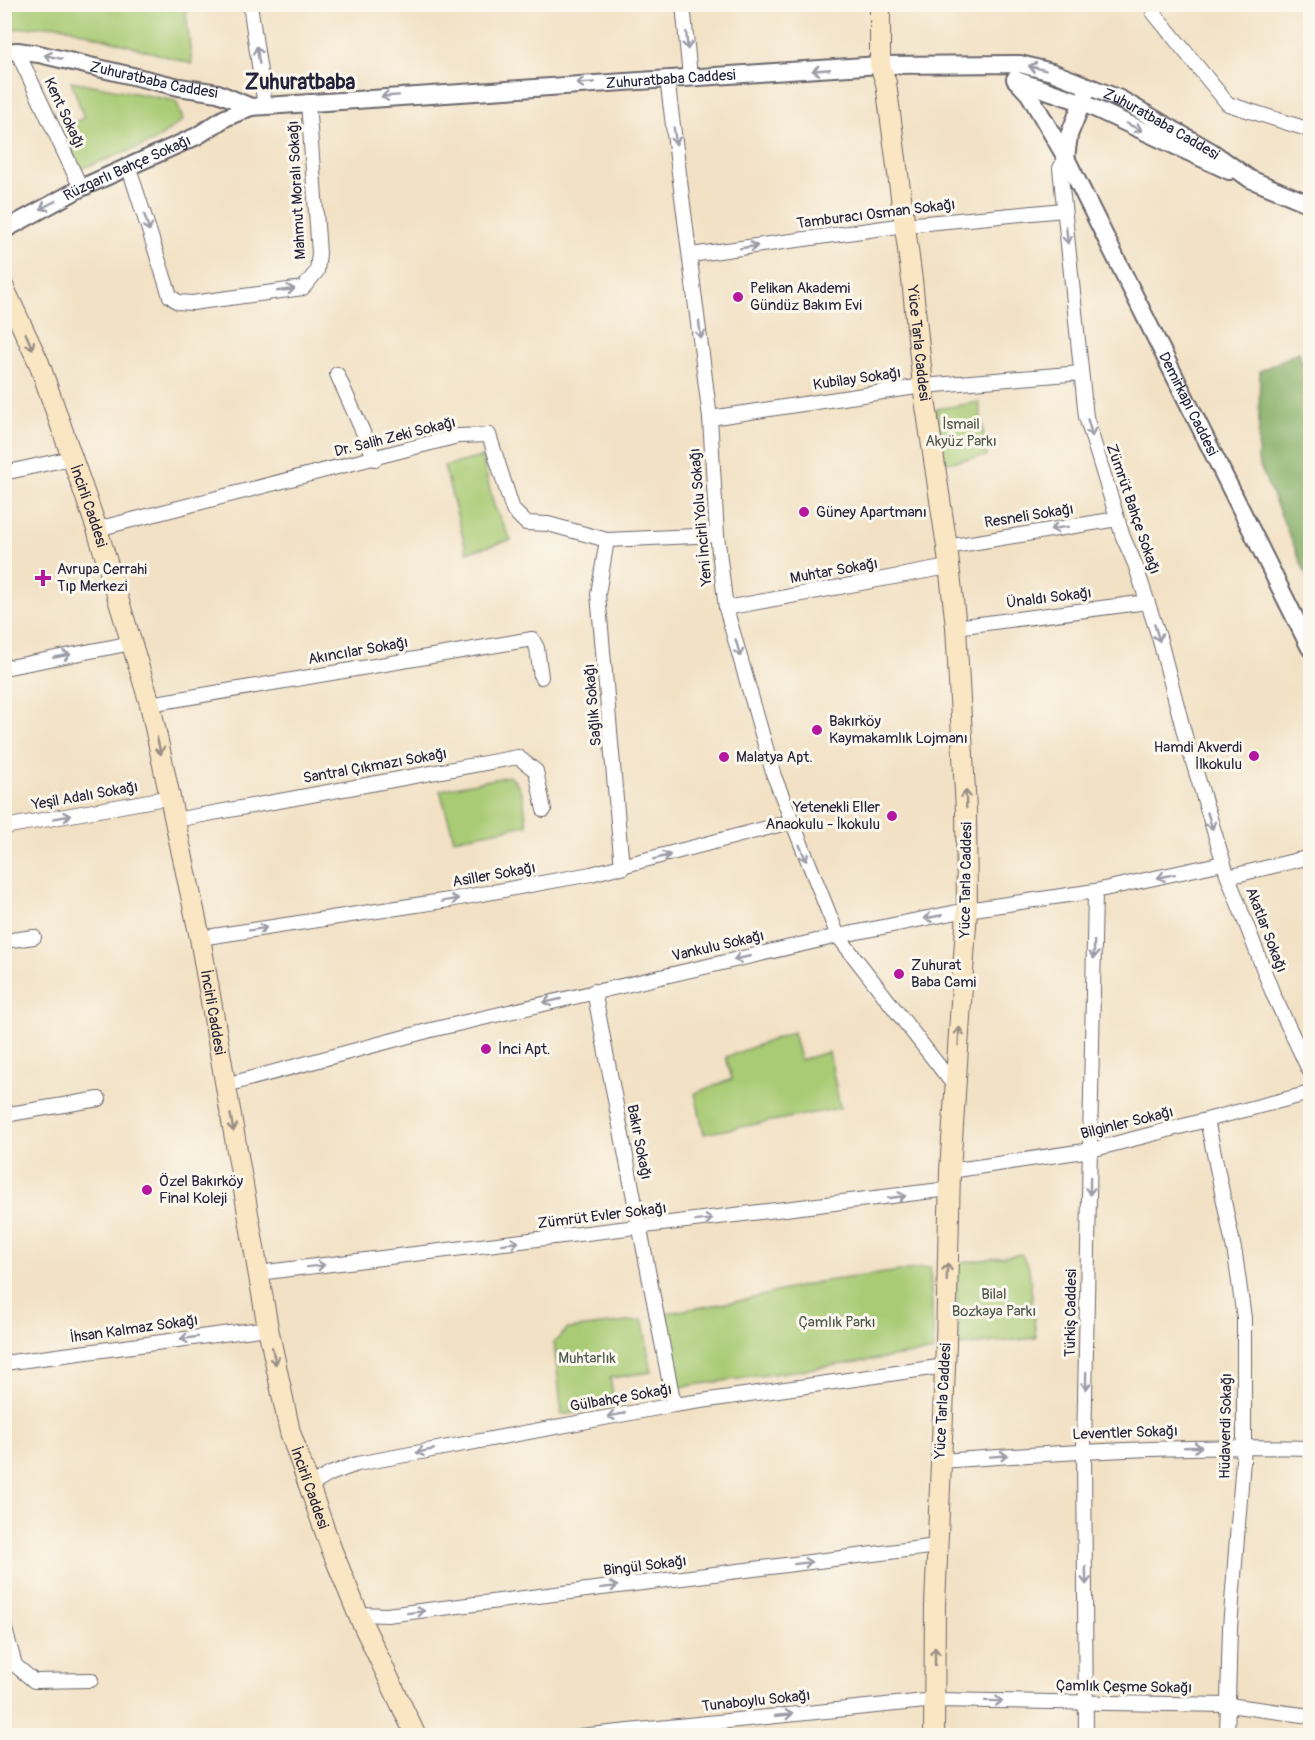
<svg xmlns="http://www.w3.org/2000/svg" width="1315" height="1740" viewBox="0 0 1315 1740" font-family="Pangolin,sans-serif">
  <style>
    .green { fill: #a9cb74; stroke: #667658; stroke-width: 1.5 }
    .forest { fill: #86af66; stroke: #546850; stroke-width: 1.5 }
    .lines { fill: none; stroke-linecap: round; stroke-linejoin: round }
    .minor-casing { stroke: #6b656b; stroke-width: 16 }
    .tertiary-casing { stroke: #6b656b; stroke-width: 20 }
    .secondary-casing { stroke: #6b656b; stroke-width: 22 }
    .minor { stroke: #fff; stroke-width: 14 }
    .tertiary { stroke: #fff; stroke-width: 16 }
    .secondary { stroke: #fbe6c3; stroke-width: 20 }
    .oneway { stroke: #9c9ca7 }
    .oneway2 { stroke: #998e86 }
    .poi-dot { fill: #b5179e; stroke: #fbf7ec; stroke-width: 2 }
    .labels { text-anchor: middle; dominant-baseline: central; stroke-width: 6; stroke-linejoin: round; paint-order: stroke }
    .street-label { font-size: 15px; fill: #22223b; stroke: #fbf7ec }
    .poi-label { font-size: 15px; fill: #22223b; stroke: #fbf7ec; text-anchor: start }
    .park-label { font-size: 15px; fill: #4a554c; stroke: #fbf7ec }
    .district-label { font-size: 21px; font-weight: bold; fill: #22223b; stroke: #fbf7ec }
  </style>
  <rect width="100%" height="100%" fill="#fbf7ec"/>
  <filter id="ink" filterUnits="userSpaceOnUse"><feTurbulence type="fractalNoise" baseFrequency=".0167" numOctaves="2"/><feDisplacementMap in="SourceGraphic" scale="12" xChannelSelector="R" yChannelSelector="G"/><feConvolveMatrix kernelMatrix="1 2 1 2 8 2 1 2 1" color-interpolation-filters="sRGB"/></filter>
  <filter id="wash" filterUnits="userSpaceOnUse"><feTurbulence type="fractalNoise" baseFrequency=".008" numOctaves="4" result="noise"/><feDisplacementMap in="SourceGraphic" scale="24" xChannelSelector="R" yChannelSelector="G"/><feGaussianBlur stdDeviation="1.35" result="paint"/><feColorMatrix in="noise" values="0 0 0 0 0 0 0 0 0 0 0 0 0 0 0 0 0 1.4 0 .05"/><feComposite in="paint" operator="in"/></filter>
  <g filter="url(#wash)">
    <rect width="100%" height="100%" fill="#f2e1c4"/>
    <g class="green">
      <polygon points="5,4 185,5 192,64 58,25 5,30"/>
      <polygon points="71,81 176,101 183,120 153,142 80,169 60,128 84,118"/>
      <polygon points="979,402 987,456 944,463 936,409"/>
      <polygon points="482,457 494,506 511,540 467,552 444,466"/>
      <path d="M509 776C525 787 524 807 527 825L454 839 440 790Z"/>
      <polygon points="793,1032 800,1060 829,1052 840,1108 704,1134 695,1093 732,1079 726,1057"/>
      <polygon points="1021,1254 1029,1268 1036,1338 959,1346 955,1264"/>
      <polygon points="930,1267 934,1351 674,1388 660,1314 744,1300 818,1282"/>
      <polygon points="643,1320 651,1372 610,1378 615,1406 562,1415 554,1342 568,1329"/>
    </g>
    <polygon class="forest" points="1299,352 1310,389 1310,584 1258,461 1260,371"/>
  </g>
  <g filter="url(#ink)">
    <g class="lines">
      <defs>
        <g id="minor">
          <polyline points="250,4 265,106"/>
          <polyline points="683,4 690,77"/>
          <polyline points="1153,12 1228,104 1310,130"/>
          <polyline points="17,51 81,188"/>
          <polyline points="667,78 710,418 717,535 726,608 774,776 838,936 956,1088"/>
          <polyline points="1066,158 1060,168 1086,417 1123,537 1135,564 1159,637 1185,736 1228,877 1273,994 1310,1072"/>
          <polyline points="129,168 170,296 178,302 192,303 303,288 317,271 319,253 308,102"/>
          <polyline points="691,255 905,225 1064,210"/>
          <polyline points="337,374 375,459"/>
          <polyline points="710,418 923,386 1081,373"/>
          <polyline points="4,473 71,458"/>
          <polyline points="97,529 458,436 489,435 513,510 526,523 548,524 607,540 717,535"/>
          <polyline points="607,540 598,594 622,868"/>
          <polyline points="947,547 1117,519"/>
          <polyline points="726,608 948,567"/>
          <polyline points="956,627 1147,602"/>
          <polyline points="4,668 132,643"/>
          <polyline points="150,704 532,639 537,648 541,677"/>
          <polyline points="175,820 518,757 536,771 544,810"/>
          <polyline points="4,827 171,797"/>
          <polyline points="1228,877 1310,857"/>
          <polyline points="200,938 449,900 591,874 790,822"/>
          <polyline points="4,941 34,937"/>
          <polyline points="594,991 674,1405"/>
          <polyline points="226,1085 431,1030 838,936 967,910 1095,891 1223,863"/>
          <polyline points="4,1115 99,1099"/>
          <polyline points="1207,1120 1235,1254 1244,1318 1244,1447 1230,1628 1227,1736"/>
          <polyline points="950,1171 1091,1150 1310,1093"/>
          <polyline points="258,1273 949,1189"/>
          <polyline points="4,1363 268,1328"/>
          <path d="M940 1461C1064 1452 1187 1445 1310 1448"/>
          <polyline points="310,1486 330,1474 357,1464 674,1405 945,1366"/>
          <polyline points="358,1614 387,1615 937,1546"/>
          <polyline points="4,1626 15,1665 34,1681 91,1680"/>
          <polyline points="580,1736 935,1700 1228,1705 1310,1716"/>
          <polyline points="1086,1736 1084,1450 1095,891"/>
        </g>
        <g id="tertiary">
          <path id="s1" d="M4 52 17 51 39 54 179 87 218 93 251 107 880 65 1020 64 1052 72 1120 99 1212 152 1250 179 1310 204"/>
          <path id="s2" d="M1015 79 1029 94 1066 158 1310 648"/>
          <polyline points="1016,80 1081,102 1229,171"/>
          <polyline points="1066,158 1069,135 1086,93"/>
          <path id="s3" d="M4 230 81 188 197 136 225 118 251 107"/>
        </g>
        <g id="secondary">
          <path id="s4" d="M880 4V65L886 83 912 280 923 386 947 547 956 627 966 810 967 910 950 1171 946 1344 935 1606 934 1736"/>
          <path id="s5" d="M4 288 39 363 97 529 150 704 200 938 268 1328 290 1432 331 1548 358 1614 416 1736"/>
        </g>
      </defs>
      <use href="#minor" class="minor-casing"/>
      <use href="#tertiary" class="tertiary-casing"/>
      <use href="#secondary" class="secondary-casing"/>
      <use href="#minor" class="minor"/>
      <use href="#tertiary" class="tertiary"/>
      <use href="#secondary" class="secondary"/>
    </g>
    <defs><path id="oneway-shaft" d="M-6 0H5M1.5-3L5.5 0L1.5 3" fill="none" stroke-width="1.6" stroke-linecap="round" stroke-linejoin="round" transform="scale(1.5)"/></defs>
    <g class="oneway">
      <use href="#oneway-shaft" transform="translate(687 41) rotate(85)"/>
      <use href="#oneway-shaft" transform="translate(258 55) rotate(-99)"/>
      <use href="#oneway-shaft" transform="translate(53 57) rotate(-168)"/>
      <use href="#oneway-shaft" transform="translate(1037 68) rotate(-165)"/>
      <use href="#oneway-shaft" transform="translate(821 70) rotate(175)"/>
      <use href="#oneway-shaft" transform="translate(585 83) rotate(177)"/>
      <use href="#oneway-shaft" transform="translate(390 96) rotate(176)"/>
      <use href="#oneway-shaft" transform="translate(1134 127) rotate(26)"/>
      <use href="#oneway-shaft" transform="translate(675 136) rotate(82)"/>
      <use href="#oneway-shaft" transform="translate(48 205) rotate(152)"/>
      <use href="#oneway-shaft" transform="translate(147 223) rotate(72)"/>
      <use href="#oneway-shaft" transform="translate(1067 235) rotate(84)"/>
      <use href="#oneway-shaft" transform="translate(749 247) rotate(-8)"/>
      <use href="#oneway-shaft" transform="translate(286 290) rotate(-8)"/>
      <use href="#oneway-shaft" transform="translate(700 330) rotate(83)"/>
      <use href="#oneway-shaft" transform="translate(1090 428) rotate(74)"/>
      <use href="#oneway-shaft" transform="translate(1059 528) rotate(171)"/>
      <use href="#oneway-shaft" transform="translate(1157 633) rotate(73)"/>
      <use href="#oneway-shaft" transform="translate(738 648) rotate(74)"/>
      <use href="#oneway-shaft" transform="translate(62 656) rotate(-11)"/>
      <use href="#oneway-shaft" transform="translate(62 817) rotate(-10)"/>
      <use href="#oneway-shaft" transform="translate(1210 821) rotate(73)"/>
      <use href="#oneway-shaft" transform="translate(803 853) rotate(67)"/>
      <use href="#oneway-shaft" transform="translate(662 857) rotate(-15)"/>
      <use href="#oneway-shaft" transform="translate(1166 876) rotate(168)"/>
      <use href="#oneway-shaft" transform="translate(450 900) rotate(-10)"/>
      <use href="#oneway-shaft" transform="translate(933 917) rotate(169)"/>
      <use href="#oneway-shaft" transform="translate(258 929) rotate(-9)"/>
      <use href="#oneway-shaft" transform="translate(1094 950) rotate(91)"/>
      <use href="#oneway-shaft" transform="translate(742 958) rotate(167)"/>
      <use href="#oneway-shaft" transform="translate(552 1001) rotate(167)"/>
      <use href="#oneway-shaft" transform="translate(1090 1186) rotate(91)"/>
      <use href="#oneway-shaft" transform="translate(897 1197) rotate(-8)"/>
      <use href="#oneway-shaft" transform="translate(704 1220) rotate(-7)"/>
      <use href="#oneway-shaft" transform="translate(510 1243) rotate(-7)"/>
      <use href="#oneway-shaft" transform="translate(316 1266) rotate(-7)"/>
      <use href="#oneway-shaft" transform="translate(189 1338) rotate(172)"/>
      <use href="#oneway-shaft" transform="translate(1086 1381) rotate(91)"/>
      <use href="#oneway-shaft" transform="translate(616 1415) rotate(169)"/>
      <use href="#oneway-shaft" transform="translate(1193 1447) rotate(-2)"/>
      <use href="#oneway-shaft" transform="translate(425 1451) rotate(169)"/>
      <use href="#oneway-shaft" transform="translate(999 1456) rotate(-4)"/>
      <use href="#oneway-shaft" transform="translate(803 1563) rotate(-7)"/>
      <use href="#oneway-shaft" transform="translate(1086 1576) rotate(89)"/>
      <use href="#oneway-shaft" transform="translate(609 1587) rotate(-7)"/>
      <use href="#oneway-shaft" transform="translate(416 1612) rotate(-7)"/>
      <use href="#oneway-shaft" transform="translate(994 1701) rotate(1)"/>
      <use href="#oneway-shaft" transform="translate(784 1715) rotate(-6)"/>
    </g>
    <g class="oneway2">
      <use href="#oneway-shaft" transform="translate(29 341) rotate(66)"/>
      <use href="#oneway-shaft" transform="translate(159 746) rotate(77)"/>
      <use href="#oneway-shaft" transform="translate(966 799) rotate(-92)"/>
      <use href="#oneway-shaft" transform="translate(959 1036) rotate(-86)"/>
      <use href="#oneway-shaft" transform="translate(232 1123) rotate(80)"/>
      <use href="#oneway-shaft" transform="translate(947 1272) rotate(-88)"/>
      <use href="#oneway-shaft" transform="translate(274 1356) rotate(78)"/>
      <use href="#oneway-shaft" transform="translate(935 1656) rotate(-90)"/>
    </g>
  </g>
  <g class="poi-dot">
    <circle cx="738" cy="297" r="6"/>
    <circle cx="804" cy="512" r="6"/>
    <path d="M40 569h6v6h6v6h-6v6h-6v-6h-6v-6h6z"/>
    <circle cx="817" cy="730" r="6"/>
    <circle cx="1254" cy="756" r="6"/>
    <circle cx="724" cy="757" r="6"/>
    <circle cx="892" cy="816" r="6"/>
    <circle cx="899" cy="974" r="6"/>
    <circle cx="486" cy="1049" r="6"/>
    <circle cx="147" cy="1190" r="6"/>
  </g>
  <g class="labels">
    <g class="street-label">
      <text stroke="none"><textPath href="#s1" startOffset="675">Zuhuratbaba Caddesi</textPath></text>
      <text stroke="none"><textPath href="#s1" startOffset="153">Zuhuratbaba Caddesi</textPath></text>
      <text transform="translate(64 113) rotate(65)">Kent Sokağı</text>
      <text stroke="none"><textPath href="#s1" startOffset="1179">Zuhuratbaba Caddesi</textPath></text>
      <text stroke="none"><textPath href="#s3" startOffset="138">Rüzgarlı Bahçe Sokağı</textPath></text>
      <text transform="translate(297 190) rotate(-93)">Mahmut Moralı Sokağı</text>
      <text transform="translate(876 214) rotate(-7)">Tamburacı Osman Sokağı</text>
      <text stroke="none"><textPath href="#s4" startOffset="342">Yüce Tarla Caddesi</textPath></text>
      <text transform="translate(857 379) rotate(-8)">Kubilay Sokağı</text>
      <text stroke="none"><textPath href="#s2" startOffset="369">Demirkapı Caddesi</textPath></text>
      <text transform="translate(395 437) rotate(-14)">Dr. Salih Zeki Sokağı</text>
      <text stroke="none"><textPath href="#s5" startOffset="234">İncirli Caddesi</textPath></text>
      <text transform="translate(1133 509) rotate(71)">Zümrüt Bahçe Sokağı</text>
      <text transform="translate(1029 516) rotate(-9)">Resneli Sokağı</text>
      <text transform="translate(701 517) rotate(-95)">Yeni İncirli Yolu Sokağı</text>
      <text transform="translate(834 571) rotate(-10)">Muhtar Sokağı</text>
      <text transform="translate(1049 598) rotate(-7)">Ünaldı Sokağı</text>
      <text transform="translate(358 651) rotate(-10)">Akıncılar Sokağı</text>
      <text transform="translate(593 705) rotate(-95)">Sağlık Sokağı</text>
      <text transform="translate(375 766) rotate(-10)">Santral Çıkmazı Sokağı</text>
      <text transform="translate(85 796) rotate(-10)">Yeşil Adalı Sokağı</text>
      <text transform="translate(494 875) rotate(-10)">Asiller Sokağı</text>
      <text transform="translate(966 880) rotate(-89)">Yüce Tarla Caddesi</text>
      <text transform="translate(1266 930) rotate(69)">Akatlar Sokağı</text>
      <text transform="translate(718 946) rotate(-13)">Vankulu Sokağı</text>
      <text stroke="none"><textPath href="#s5" startOffset="756">İncirli Caddesi</textPath></text>
      <text transform="translate(1127 1123) rotate(-14)">Bilginler Sokağı</text>
      <text transform="translate(639 1142) rotate(79)">Bakır Sokağı</text>
      <text transform="translate(602 1216) rotate(-7)">Zümrüt Evler Sokağı</text>
      <text transform="translate(1071 1313) rotate(-89)">Türkiş Caddesi</text>
      <text transform="translate(134 1329) rotate(-8)">İhsan Kalmaz Sokağı</text>
      <text transform="translate(621 1398) rotate(-10)">Gülbahçe Sokağı</text>
      <text transform="translate(943 1401) rotate(-87)">Yüce Tarla Caddesi</text>
      <text transform="translate(1226 1426) rotate(-89)">Hüdaverdi Sokağı</text>
      <text transform="translate(1125 1433) rotate(-2)">Leventler Sokağı</text>
      <text stroke="none"><textPath href="#s5" startOffset="1242">İncirli Caddesi</textPath></text>
      <text transform="translate(645 1566) rotate(-7)">Bingül Sokağı</text>
      <text transform="translate(1124 1687) rotate(1)">Çamlık Çeşme Sokağı</text>
      <text transform="translate(756 1701) rotate(-6)">Tunaboylu Sokağı</text>
    </g>
    <g class="poi-label">
      <text x="750" y="288">Pelikan Akademi<tspan x="750" dy="17">Gündüz Bakım Evi</tspan></text>
      <text x="816" y="512">Güney Apartmanı</text>
      <text x="57" y="569">Avrupa Cerrahi<tspan x="57" dy="17">Tıp Merkezi</tspan></text>
      <text x="829" y="721">Bakırköy<tspan x="829" dy="17">Kaymakamlık Lojmanı</tspan></text>
      <text x="1242" y="747" text-anchor="end">Hamdi Akverdi<tspan x="1242" dy="17">İlkokulu</tspan></text>
      <text x="736" y="757">Malatya Apt.</text>
      <text x="880" y="807" text-anchor="end">Yetenekli Eller<tspan x="880" dy="17">Anaokulu - İkokulu</tspan></text>
      <text x="911" y="965">Zuhurat<tspan x="911" dy="17">Baba Cami</tspan></text>
      <text x="498" y="1049">İnci Apt.</text>
      <text x="159" y="1181">Özel Bakırköy<tspan x="159" dy="17">Final Koleji</tspan></text>
    </g>
    <g class="park-label">
      <text x="961" y="424">İsmail<tspan x="961" dy="17">Akyüz Parkı</tspan></text>
      <text x="994" y="1294">Bilal<tspan x="994" dy="17">Bozkaya Parkı</tspan></text>
      <text x="837" y="1322">Çamlık Parkı</text>
      <text x="587" y="1358">Muhtarlık</text>
    </g>
    <g class="district-label">
      <text x="300" y="82">Zuhuratbaba</text>
    </g>
  </g>
  <rect width="1315" height="1740" fill="none" stroke="#fbf7ec" stroke-width="24"/>
</svg>
